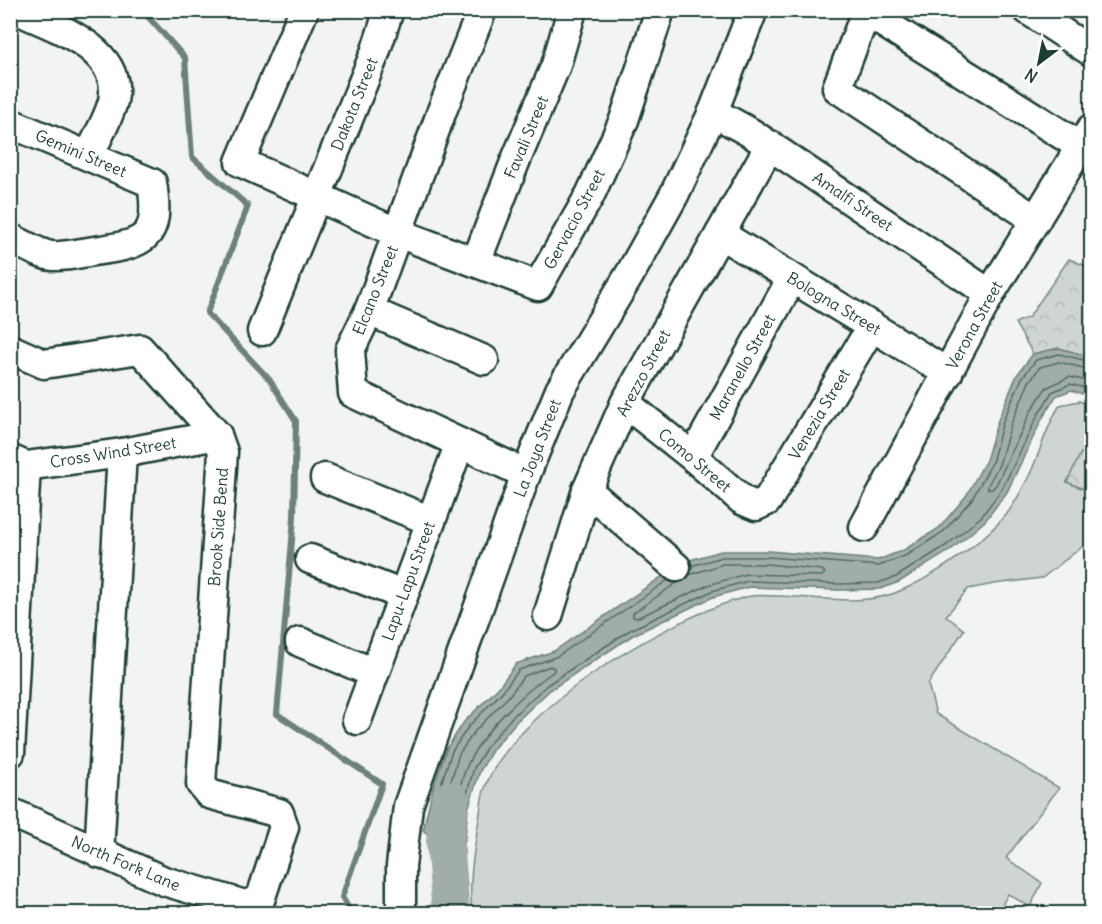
<svg xmlns="http://www.w3.org/2000/svg" width="1102" height="924" viewBox="0 0 1102 924" font-family="Delius,sans-serif">
  <style>
    .grass { fill: #ced5d3; stroke: #768984; stroke-width: 1.5 }
    .forest { fill: url(#forest-crowns); stroke: #768984; stroke-width: 1.5 }
    .water { fill: #a1adaa; stroke: #6d807b; stroke-width: 1.5 }
    .lines { fill: none; stroke-linecap: round; stroke-linejoin: round }
    .shore { stroke: #536a63; stroke-width: 1.5 }
    .stream { stroke: #6d807b; stroke-width: 6 }
    .river { stroke: #a1adaa; stroke-width: 38 }
    .minor-casing { stroke: #1f3d34; stroke-width: 33 }
    .minor { stroke: #fff; stroke-width: 28 }
    .labels { text-anchor: middle; dominant-baseline: central; stroke-width: 6; stroke-linejoin: round; paint-order: stroke }
    .street-label { font-size: 16px; fill: #1f3d34; stroke: #fff }
  </style>
  <defs>
    <pattern id="forest-crowns" width="20" height="18" patternUnits="userSpaceOnUse" patternTransform="scale(1.5)"><rect width="20" height="18" fill="#ced5d3"/><path d="M2 6a3 3 0 1 1 6 0M12 15a3 3 0 1 1 6 0" fill="none" stroke="#b0b8b6"/></pattern>
  </defs>
  <rect width="100%" height="100%" fill="#f2f3f3"/>
  <filter id="ink" filterUnits="userSpaceOnUse"><feTurbulence type="fractalNoise" baseFrequency=".0167" numOctaves="2"/><feDisplacementMap in="SourceGraphic" scale="12" xChannelSelector="R" yChannelSelector="G"/><feConvolveMatrix kernelMatrix="1 2 1 2 8 2 1 2 1" color-interpolation-filters="sRGB"/></filter>
  <g filter="url(#ink)">
    <path class="grass" d="M1079 401 1091 405V456L1081 453 1067 482 1091 492V540L1042 578 994 584 968 589 946 616 964 630 928 684 936 714 1059 788 1006 858 1042 883 1030 907 1008 894 997 914H472C468 881 474 851 479 819 481 809 481 797 485 788 511 711 674 613 751 596 759 595 769 596 778 596 815 597 861 606 895 593 931 579 981 544 1006 515 1014 505 1021 491 1027 480 1040 455 1045 428 1060 405Z"/>
    <g class="forest">
      <polygon points="1069,259 1089,267 1091,264 1091,357 1059,348 1033,354 1015,323 1029,317"/>
      <polygon points="1081,453 1091,456 1091,492 1067,482"/>
    </g>
    <polygon class="water" points="1059,348 1091,357 1091,397 1071,390 1056,396 1043,417 1007,492 985,521 951,550 899,582 880,589 839,590 749,587 713,597 633,635 550,690 517,721 493,749 480,771 468,809 462,865 423,830 433,788 447,748 464,722 498,688 516,664 554,651 683,562 721,551 768,551 878,560 904,550 939,528 966,496 986,460 998,420 1017,375 1033,354"/>
    <g class="lines">
      <g class="shore">
        <polyline points="1092,370 1059,362 1040,367 1029,382 1011,424 999,465 988,485 988,489 992,489 996,485 1031,411 1046,388 1069,377 1092,382"/>
        <polyline points="691,566 722,557 768,557 879,566 907,555 943,532 972,499 992,463 1003,421 1022,378 1036,360 1059,354 1092,362"/>
        <polyline points="668,580 558,656 519,670 502,692 469,726 452,751 439,790 430,827 453,850 458,848 463,808 474,768 488,745 512,717 547,685 630,630 712,591 748,581 839,584 878,583 896,577 947,545 981,517 1002,489 1038,415 1052,392 1070,384 1092,390"/>
        <polyline points="678,582 633,613 633,617 637,618 708,585 746,574 822,576 825,573 822,570 768,564 723,564 689,575"/>
        <path d="M550 666 554 668V671C523 693 482 731 467 766 458 787 455 811 452 833L448 835 438 824 459 754 475 731 508 697 524 676Z"/>
      </g>
      <polyline class="stream" points="142,10 185,58 192,157 248,206 207,313 269,379 296,421 294,517 277,714 382,784 342,897 352,914"/>
      <polyline class="river" points="450,800 445,841 451,914"/>
      <defs>
        <g id="minor">
          <path d="M17 10C53 26 124 49 113 101 109 118 96 139 89 156"/>
          <polyline points="304,10 240,162 398,233 538,286 590,195 624,120 660,10"/>
          <polyline points="482,10 443,108 369,311 350,350 353,393 526,474"/>
          <polyline points="1028,10 1092,52"/>
          <polyline points="713,112 751,133 990,294"/>
          <path d="M10 123 152 183C161 239 145 244 94 251 81 253 66 257 53 256 42 256 21 243 10 238"/>
          <polyline points="1036,220 837,88 866,12 1080,146"/>
          <polyline points="720,234 948,373"/>
          <polyline points="476,262 515,162 556,65 572,10"/>
          <polyline points="369,311 484,360"/>
          <polyline points="262,331 375,53 389,10"/>
          <polyline points="10,349 44,364 140,349 217,435 223,452 201,784 209,794 279,813 284,827 260,900 245,905 164,881 10,812"/>
          <polyline points="625,403 693,457 742,500 756,506 767,501 872,326"/>
          <polyline points="693,457 792,278"/>
          <polyline points="10,459 26,466 122,453 217,435"/>
          <polyline points="325,478 431,521"/>
          <polyline points="587,490 676,567"/>
          <polyline points="864,527 990,294 1092,128"/>
          <polyline points="310,559 403,595"/>
          <polyline points="548,616 587,490 625,403 770,145"/>
          <polyline points="300,642 374,673"/>
          <polyline points="357,720 460,443"/>
          <polyline points="10,753 26,466"/>
          <polyline points="99,853 122,453"/>
          <polyline points="401,914 401,866 408,806 526,474 560,390 630,274 674,195 713,112 753,10"/>
        </g>
      </defs>
      <use href="#minor" class="minor-casing"/>
      <use href="#minor" class="minor"/>
    </g>
  </g>
  <g class="labels">
    <g class="street-label">
      <text transform="translate(354 104) rotate(-68)">Dakota Street</text>
      <text transform="translate(526 137) rotate(-67)">Favali Street</text>
      <text transform="translate(81 153) rotate(23)">Gemini Street</text>
      <text transform="translate(853 201) rotate(34)">Amalfi Street</text>
      <text transform="translate(574 219) rotate(-62)">Gervacio Street</text>
      <text transform="translate(375 290) rotate(-68)">Elcano Street</text>
      <text transform="translate(834 303) rotate(31)">Bologna Street</text>
      <text transform="translate(974 325) rotate(-61)">Verona Street</text>
      <text transform="translate(742 367) rotate(-61)">Maranello Street</text>
      <text transform="translate(643 373) rotate(-62)">Arezzo Street</text>
      <text transform="translate(819 414) rotate(-59)">Venezia Street</text>
      <text transform="translate(537 448) rotate(-69)">La Joya Street</text>
      <text transform="translate(113 452) rotate(-9)">Cross Wind Street</text>
      <text transform="translate(695 460) rotate(40)">Como Street</text>
      <text transform="translate(218 527) rotate(-86)">Brook Side Bend</text>
      <text transform="translate(408 581) rotate(-70)">Lapu-Lapu Street</text>
      <text transform="translate(126 863) rotate(23)">North Fork Lane</text>
    </g>
  </g>
  <rect width="1102" height="924" fill="none" stroke="#fff" stroke-width="36"/>
  <rect x="18" y="18" width="1066" height="888" fill="none" stroke="#1f3d34" stroke-width="2" filter="url(#ink)"/>
  <g transform="translate(1039 63) rotate(212)" stroke="#ffffff" stroke-width="4.5" paint-order="stroke">
  <path d="M0-4.5L10 22L0 15L-10 22Z" fill="#1f3d34"/>
  <text y="-9" font-size="16" font-weight="bold" text-anchor="middle" fill="#1f3d34">N</text>
  </g>
</svg>
